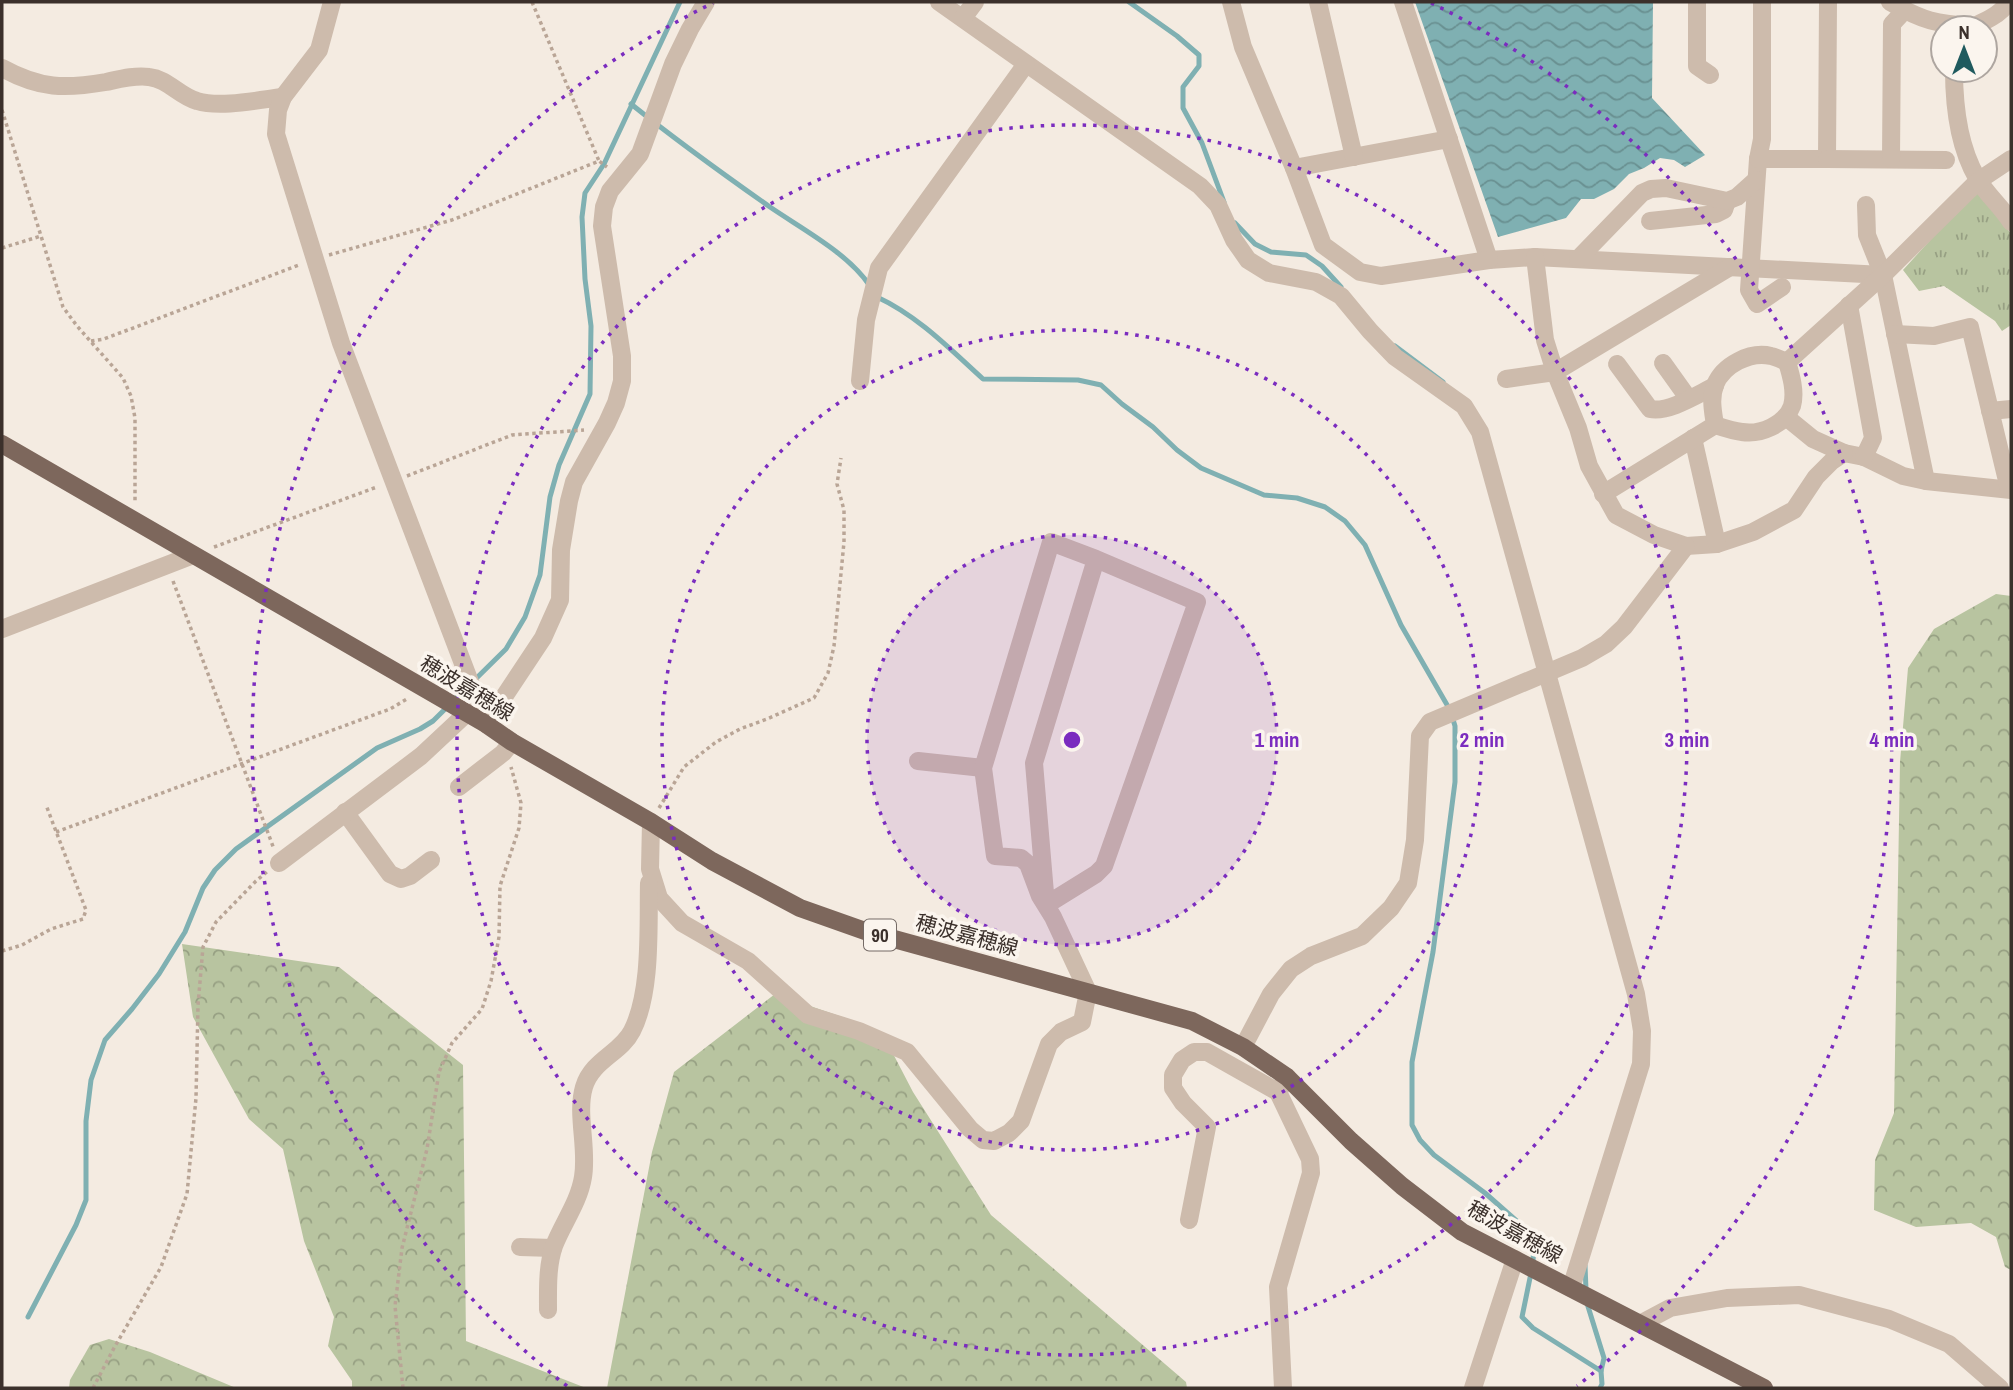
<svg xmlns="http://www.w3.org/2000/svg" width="2013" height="1390" viewBox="0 0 2013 1390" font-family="'Archivo Narrow','Noto Sans JP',sans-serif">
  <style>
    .forest { fill: url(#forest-crowns) }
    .park { fill: url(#park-tufts) }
    .water { fill: url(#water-waves) }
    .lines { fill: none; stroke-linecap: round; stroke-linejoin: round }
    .stream { stroke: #7fb0b2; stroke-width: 5 }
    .path { stroke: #b9a596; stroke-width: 3.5; stroke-dasharray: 3.5 3.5; stroke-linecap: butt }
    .minor { stroke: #cdbbac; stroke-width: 18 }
    .tertiary { stroke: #cdbbac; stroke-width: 18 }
    .primary { stroke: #7d675c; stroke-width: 18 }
    .ring { fill: none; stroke: #7b2cbf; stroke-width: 3.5; stroke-dasharray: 3.5 7 }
    .labels { text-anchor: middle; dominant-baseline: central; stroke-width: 7; stroke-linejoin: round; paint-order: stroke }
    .shield { fill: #fbf5ee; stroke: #756b66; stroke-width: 2 }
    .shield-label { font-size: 19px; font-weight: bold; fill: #3b302b }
    .street-label { font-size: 21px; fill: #3b302b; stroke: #fbf5ee }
    .centre { fill: #7b2cbf; stroke: #fbf5ee; stroke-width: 3.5 }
    .ring-label { font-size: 21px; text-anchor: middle; font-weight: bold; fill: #7b2cbf; stroke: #fbf5ee; stroke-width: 7; stroke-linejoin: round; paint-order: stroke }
  </style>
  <defs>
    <pattern id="forest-crowns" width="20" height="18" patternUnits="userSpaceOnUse" patternTransform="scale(1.75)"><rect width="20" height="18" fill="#b8c4a0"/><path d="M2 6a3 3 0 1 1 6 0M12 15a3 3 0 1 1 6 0" fill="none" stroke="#97a083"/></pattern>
    <pattern id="park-tufts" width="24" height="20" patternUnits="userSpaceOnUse" patternTransform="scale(1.75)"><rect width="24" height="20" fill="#b8c4a0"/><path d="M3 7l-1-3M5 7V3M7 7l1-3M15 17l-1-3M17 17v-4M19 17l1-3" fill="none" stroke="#97a083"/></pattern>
    <pattern id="water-waves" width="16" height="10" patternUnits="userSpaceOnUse" patternTransform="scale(1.75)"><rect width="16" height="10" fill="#7fb0b2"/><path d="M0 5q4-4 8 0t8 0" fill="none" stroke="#699091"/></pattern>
  </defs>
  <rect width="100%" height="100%" fill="#f4ebe1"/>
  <g class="forest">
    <polygon points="1996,594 2011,596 2011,1270 2005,1267 1996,1237 1971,1223 1916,1227 1874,1210 1875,1160 1894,1113 1900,762 1908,668 1934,629"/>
    <polygon points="182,944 339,967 463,1065 466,1341 586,1388 352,1388 352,1381 328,1346 334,1317 304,1241 283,1149 249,1119 193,1017"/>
    <polygon points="775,994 854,1021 888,1044 913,1092 991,1215 1186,1382 1187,1388 607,1388 652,1152 674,1072"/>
    <polygon points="109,1339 150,1352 236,1388 69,1388 70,1380 90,1345"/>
  </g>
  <polygon class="park" points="1977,192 2002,221 2011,234 2011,325 2002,331 1995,321 1944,286 1919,291 1903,270 1953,215"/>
  <polygon class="water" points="1415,2 1653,2 1652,98 1705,155 1685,167 1674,160 1660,158 1644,168 1629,174 1614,189 1594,199 1581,199 1566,218 1498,237"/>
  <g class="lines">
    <g class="stream">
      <polyline points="1129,2 1177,36 1199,55 1199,66 1183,87 1183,108 1202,143 1224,202"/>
      <path d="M631 104C676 140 723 174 770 207 802 229 848 253 870 286"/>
      <polyline points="1235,223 1255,244 1271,252 1306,255 1322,266 1341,287"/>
      <path d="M876 294 877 297C918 316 950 349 983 379L1078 380 1101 385 1122 404 1153 427 1177 450 1201 468 1264 495 1297 498 1325 507 1345 521 1365 545 1401 625 1450 710 1455 726V782L1433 952 1412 1062V1125L1420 1140 1434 1155 1485 1193 1534 1236 1533 1263"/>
      <polyline points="1395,346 1443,382"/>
      <polyline points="1585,1265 1586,1290"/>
      <polyline points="1531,1273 1522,1317 1533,1328 1601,1371"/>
      <polyline points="1586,1300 1604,1358 1601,1371 1602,1384 1600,1388"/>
      <polyline points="28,1317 76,1225 86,1200 86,1121 91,1080 105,1040 132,1009 159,974 185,932 203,888 215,870 236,849 377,748 420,729 433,721 506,649 525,617 540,575 550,497 559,465 590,394 591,326 585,279 582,217 585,193 604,164 680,2"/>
    </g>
    <g class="path">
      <polyline points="532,2 599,161"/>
      <polyline points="2,110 63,307 77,326 123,378 131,396 135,418 135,501"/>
      <polyline points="2,248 41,236"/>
      <polyline points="329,255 452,220 599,161 607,167"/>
      <polyline points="91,341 104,339 299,265"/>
      <polyline points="407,476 512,435 584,430"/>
      <polyline points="214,547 377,487"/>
      <polyline points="173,581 274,849"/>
      <polyline points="659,808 684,767 716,742 740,729 767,719 814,698 828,673 834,646 844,542 844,510 837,484 841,458"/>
      <polyline points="56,832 390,709 407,699"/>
      <polyline points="2,951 22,945 51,929 83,919 86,910 46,805"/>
      <polyline points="93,1388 114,1348 161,1267 187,1194 196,1098 198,1005 203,947 216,922 256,881 268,871"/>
      <polyline points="403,1388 395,1306 402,1248 427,1149 439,1072 452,1043 482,1009 491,981 499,937 500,886 519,828 521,803 511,767"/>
    </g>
    <g class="minor">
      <polyline points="939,2 1200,186 1218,205 1234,240 1248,260 1269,273 1316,282 1341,296 1370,331 1395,357 1464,406 1480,432 1636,994 1642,1031 1641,1064 1571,1288"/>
      <polyline points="1231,2 1243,47 1294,168 1449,139"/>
      <polyline points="1318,2 1354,157"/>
      <polyline points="1403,2 1489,260 1535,257 1883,275"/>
      <polyline points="1697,2 1697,66 1710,75"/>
      <polyline points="1762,2 1762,139 1758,159 1749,290 1757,304 1782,287"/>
      <path d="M1890 2C1923 21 1936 24 1974 26"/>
      <polyline points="963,18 975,2"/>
      <path d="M1972 28C1985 20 2000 16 2008 2"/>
      <path d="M2 68C40 89 65 89 106 82 120 79 135 75 149 77 168 79 179 96 197 101 220 108 258 100 283 97"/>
      <path d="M1954 70C1954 105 1959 147 1977 178 1986 194 2001 206 2011 222"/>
      <polyline points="1758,159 1827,159 1828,2"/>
      <polyline points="1827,159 1946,160"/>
      <polyline points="1891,159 1892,24 1905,10"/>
      <polyline points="1294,168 1323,245 1360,272 1381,276 1489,260"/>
      <polyline points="1866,205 1867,235 1883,275 1926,481"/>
      <polyline points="1650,221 1716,214 1724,210 1727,201"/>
      <polyline points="1535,257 1545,340 1555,372 1578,428 1589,466 1616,515 1654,535 1686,546 1717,544 1753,532 1794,510 1816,477 1832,461 1844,453 1864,457 1903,476 1926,481 2011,490"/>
      <polyline points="1578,259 1642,193 1651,189 1666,188 1727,201 1737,197 1756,180"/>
      <polyline points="1849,305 1873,438 1864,457"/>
      <polyline points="1895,334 1934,336 1970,327 2009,489"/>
      <polyline points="1663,363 1688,398"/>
      <path d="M1617 364 1650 409C1669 413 1698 394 1715 386"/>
      <polyline points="1506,379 1555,372 1730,267"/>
      <polyline points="860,381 866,320 879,268 1026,64"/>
      <polyline points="1990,411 2011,409"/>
      <polyline points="1786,417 1813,439 1844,453"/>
      <path d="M1715 425C1724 428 1733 431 1742 432 1760 435 1785 425 1792 406 1796 392 1791 375 1787 362"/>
      <polyline points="1693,438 1717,544"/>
      <path d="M1603 494 1715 425C1713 411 1710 399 1715 385 1723 365 1750 351 1771 356 1776 357 1782 360 1787 362L1883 275 1978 181 2011 159"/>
      <polyline points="486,724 543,638 560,600 561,550 569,501 574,482 607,423 616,403 622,381 622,356 602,226 604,207 610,191 640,154 673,64 690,29 706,2"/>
      <polyline points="918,761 983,768"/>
      <polyline points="459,787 503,753 512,742"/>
      <polyline points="345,812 390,874 401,879 410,876 431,860"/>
      <polyline points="651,822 650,869 659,898 682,923 748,961 808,1015 859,1031 907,1052 970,1129 983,1140 994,1141 1009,1133 1021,1121 1049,1044 1061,1032 1082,1022 1088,992 1053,917 1040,896 1028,864 1021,858 995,856 983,768 1051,542 1096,559 1197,602 1104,866 1096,874 1046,905 1034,763 1096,559"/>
      <polyline points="279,863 421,756 467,713"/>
      <polyline points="1243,1047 1271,994 1291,969 1311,956 1362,936 1391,908 1408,883 1415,840 1420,736 1430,722 1582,658 1606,644 1624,627 1686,546"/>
      <polyline points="1189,1220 1207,1127 1183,1103 1173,1088 1173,1075 1182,1060 1194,1052 1207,1052 1278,1092"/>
      <polyline points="520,1247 553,1248"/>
      <path d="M548 1310C548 1290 547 1266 554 1246 563 1223 579 1202 583 1177 588 1148 576 1114 584 1087 592 1060 621 1053 632 1031 652 992 648 926 649 883"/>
      <polyline points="1640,1324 1670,1308 1727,1298 1799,1295 1889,1319 1949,1344 2000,1388"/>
      <polyline points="1283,1388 1278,1287 1311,1173 1310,1159 1278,1092 1287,1077"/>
      <polyline points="1473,1388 1515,1259"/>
    </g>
    <g class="tertiary">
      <polyline points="332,2 319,50 283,97 278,110 276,134 341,343 486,724"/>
      <polyline points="2,629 193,555"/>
    </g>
    <polyline class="primary" points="2,444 486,724 512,742 651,822 712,861 800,908 865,931 1192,1021 1243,1047 1287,1077 1351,1141 1402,1186 1462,1232 1764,1388"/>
  </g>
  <circle cx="1072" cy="740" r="205" fill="#7b2cbf" fill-opacity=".12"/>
  <g class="ring">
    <circle cx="1072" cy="740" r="205"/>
    <circle cx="1072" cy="740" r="410"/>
    <circle cx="1072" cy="740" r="615"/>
    <path d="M567 1386A820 820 0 0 1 713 3M1431 3A820 820 0 0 1 1577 1386"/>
  </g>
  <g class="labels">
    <rect class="shield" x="864" y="919.5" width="32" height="31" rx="5"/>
    <g class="shield-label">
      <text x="880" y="935">90</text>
    </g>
    <g class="street-label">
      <text transform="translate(467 688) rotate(31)">穂波嘉穂線</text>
      <text transform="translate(967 935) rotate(15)">穂波嘉穂線</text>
      <text transform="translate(1515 1232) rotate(29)">穂波嘉穂線</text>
    </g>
  </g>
  <circle cx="1072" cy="740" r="10" class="centre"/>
  <g class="ring-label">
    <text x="1277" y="747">1 min</text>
    <text x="1482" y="747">2 min</text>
    <text x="1687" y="747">3 min</text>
    <text x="1892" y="747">4 min</text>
  </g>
  <rect width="2013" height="1390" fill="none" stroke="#3b302b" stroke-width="7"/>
  <g transform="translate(1964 49)"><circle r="33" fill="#fbf5ee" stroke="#aea6a0" stroke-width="2"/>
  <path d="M0-5L12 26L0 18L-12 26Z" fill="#1f5a5e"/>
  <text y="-10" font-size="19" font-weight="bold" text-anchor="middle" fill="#3b302b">N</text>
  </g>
</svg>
